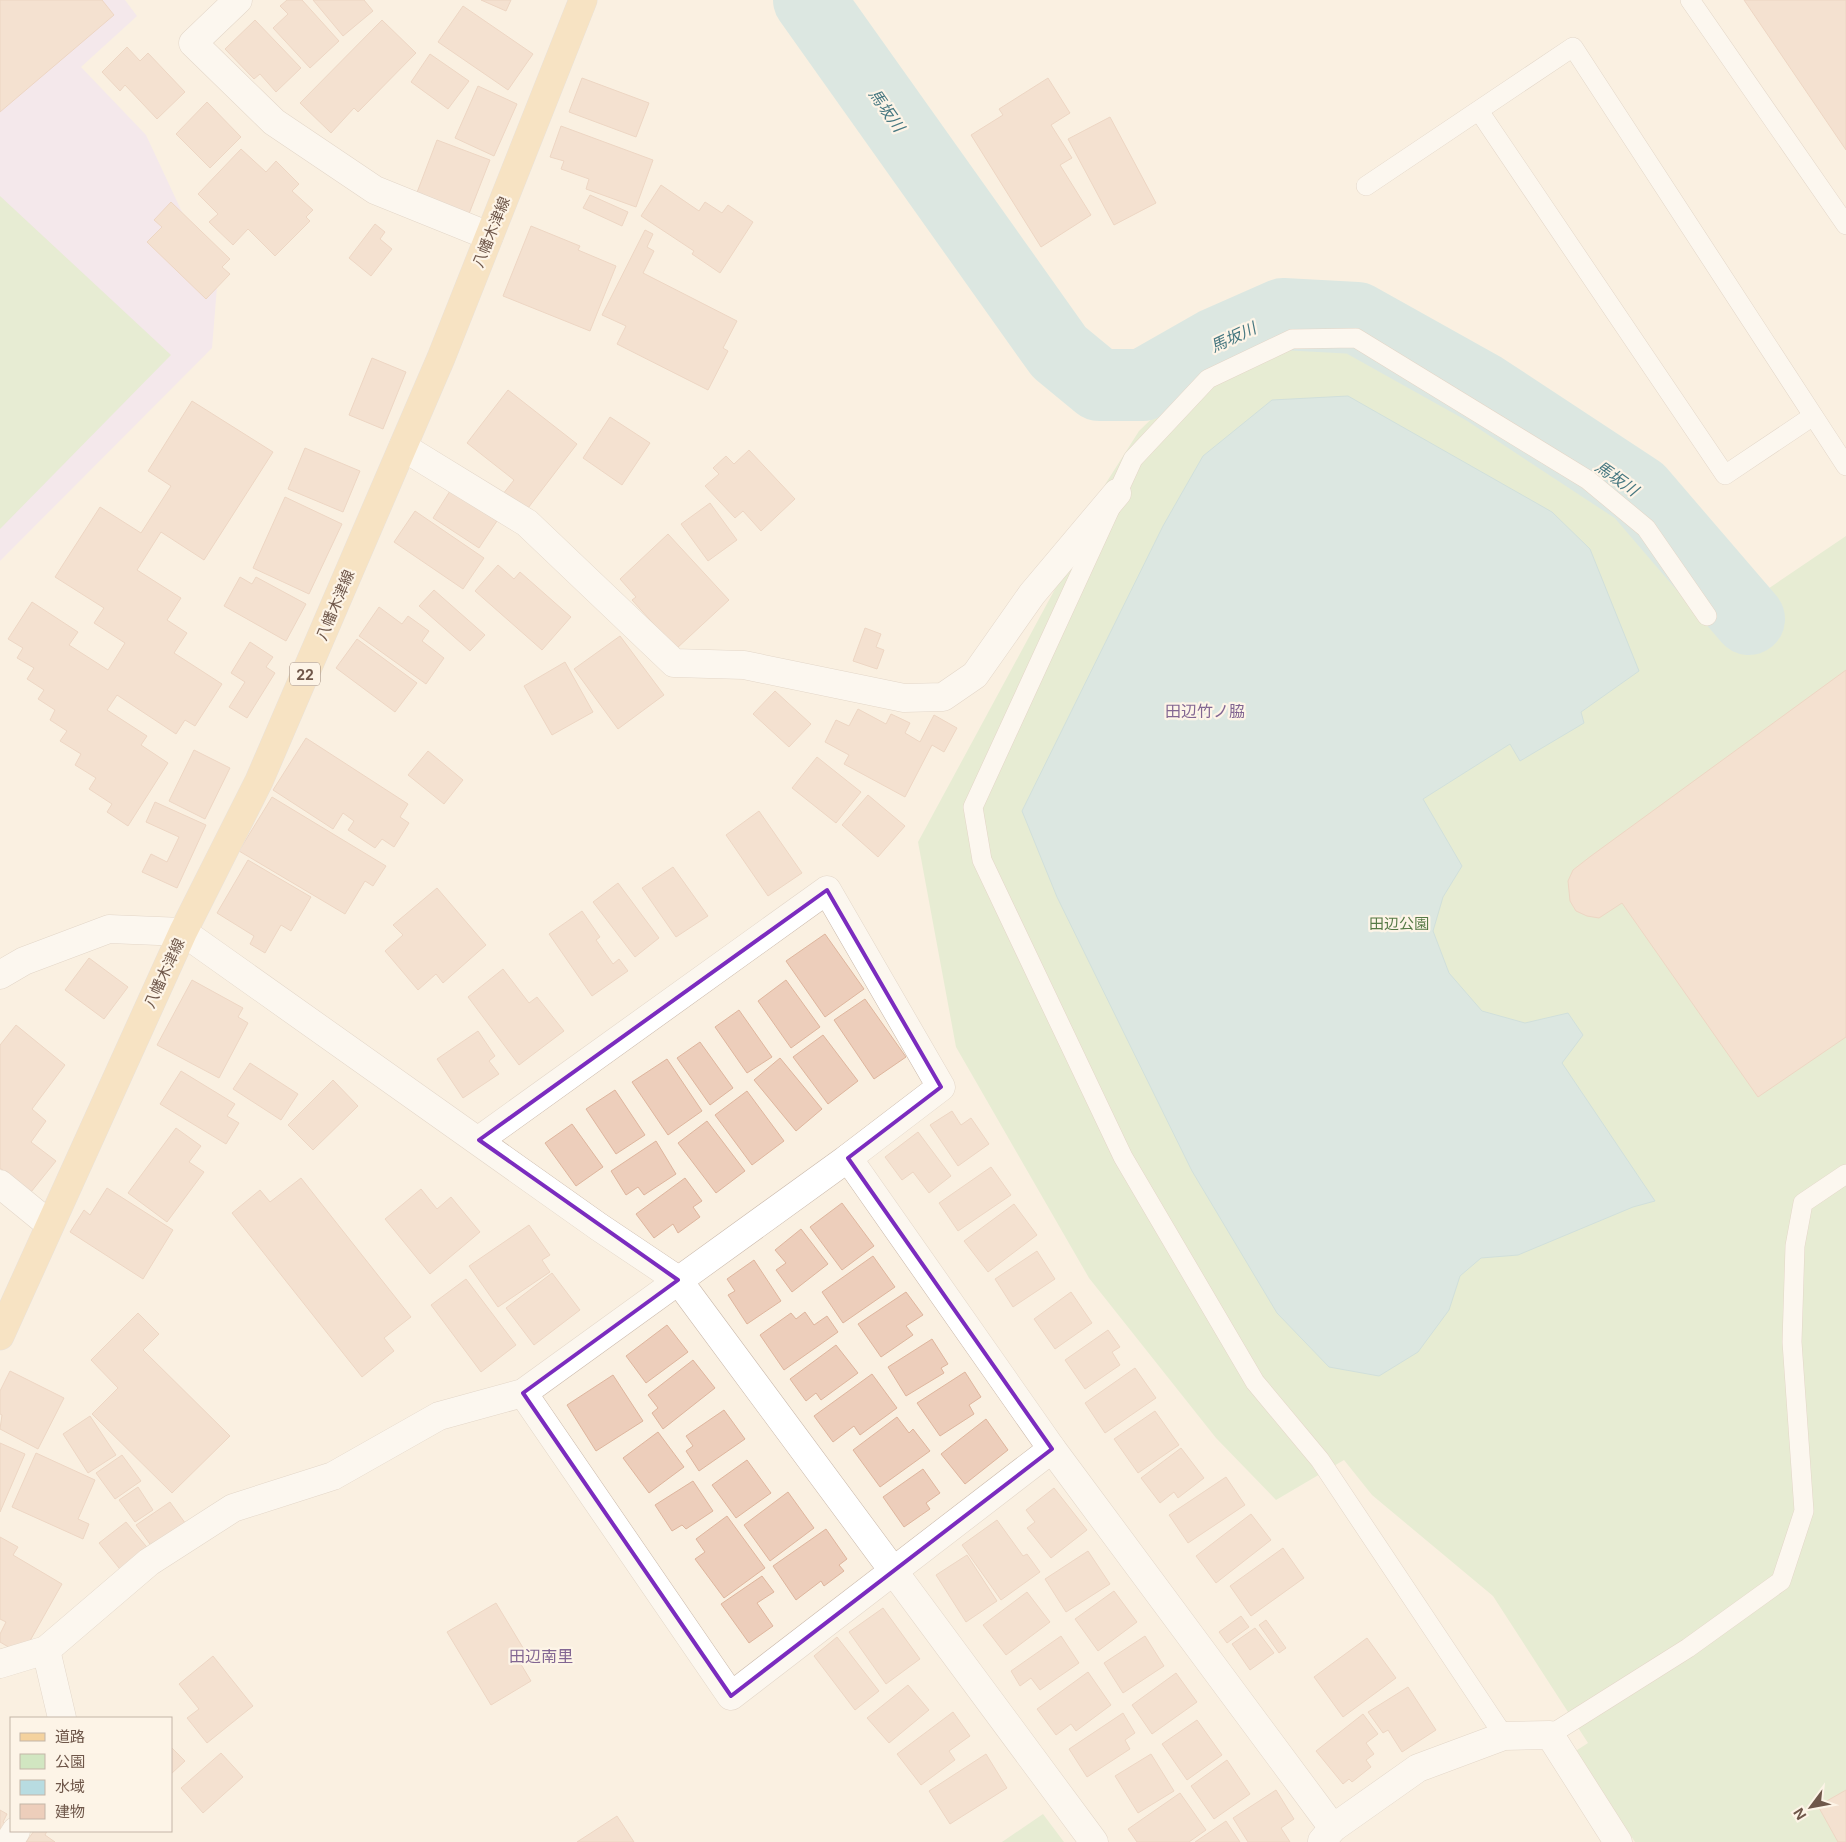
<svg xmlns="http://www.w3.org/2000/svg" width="1846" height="1842" viewBox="0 0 1846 1842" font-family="Inter,'Noto Sans JP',sans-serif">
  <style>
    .education { fill: #eddef6 }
    .green { fill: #d1e6c1 }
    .water { fill: #b8dce1; stroke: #9fcbd2 }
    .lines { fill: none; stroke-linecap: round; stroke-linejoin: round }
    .river { stroke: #b8dce1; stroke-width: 72 }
    .building { fill: #edcebb; stroke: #deb59d }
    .lane-casing { stroke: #c9b7a9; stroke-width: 20 }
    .street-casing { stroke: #c9b7a9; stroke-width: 29 }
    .primary-casing { stroke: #d7d0cc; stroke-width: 29 }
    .lane { stroke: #fff; stroke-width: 19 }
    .street { stroke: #fff; stroke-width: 28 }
    .primary { stroke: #f4d29e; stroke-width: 28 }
    .marked { fill: none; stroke: #7b2cbf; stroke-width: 4; stroke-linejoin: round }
    .labels { text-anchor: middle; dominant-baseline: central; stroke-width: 4.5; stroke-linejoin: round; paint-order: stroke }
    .shield { fill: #fdf4e7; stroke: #9a8679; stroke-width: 1 }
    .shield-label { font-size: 14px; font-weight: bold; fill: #6f574a }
    .street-label { font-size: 15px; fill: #6f574a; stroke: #fdf4e7 }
    .park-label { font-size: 15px; fill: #567a46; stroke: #fdf4e7 }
    .water-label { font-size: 16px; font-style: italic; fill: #477881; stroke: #fdf4e7 }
    .neighbourhood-label { font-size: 16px; fill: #826692; stroke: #fdf4e7 }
  </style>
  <rect width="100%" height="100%" fill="#faf0e1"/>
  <polygon class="education" points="0,0 125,0 137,16 81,67 146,135 217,287 212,348 0,561"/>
  <g class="green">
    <polygon points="0,196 171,355 0,529"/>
    <polygon points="1288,327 1361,331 1581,464 1653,522 1725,618 1846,536 1846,1842 1635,1842 1574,1752 1588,1743 1493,1596 1372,1495 1344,1460 1276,1500 1216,1438 1089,1278 956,1047 918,842 1068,565 1106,483 1139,431 1206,366"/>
    <polygon points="1043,1814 1064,1842 1002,1842"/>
  </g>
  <polygon class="water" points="1348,396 1552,512 1590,549 1639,671 1581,712 1584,723 1520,761 1510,744 1423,799 1462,866 1443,897 1433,931 1449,973 1482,1011 1525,1023 1568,1013 1583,1035 1562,1063 1655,1201 1633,1207 1518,1255 1481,1258 1460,1276 1449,1310 1418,1352 1379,1376 1329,1367 1277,1313 1192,1171 1057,897 1022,811 1163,526 1203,456 1272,400"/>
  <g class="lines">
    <polyline class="river" points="809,0 1059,352 1099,385 1143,385 1215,344 1283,314 1357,318 1484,389 1639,491 1749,619"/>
  </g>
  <g class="building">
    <polygon points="0,0 102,0 114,15 0,112"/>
    <polygon points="287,0 302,0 339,41 310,68 273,28 288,14 280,6"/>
    <polygon points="313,0 364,0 373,11 343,36"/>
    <polygon points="481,0 511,0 506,11"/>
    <polygon points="1744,0 1846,0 1846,150"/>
    <polygon points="463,6 533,54 508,90 438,42"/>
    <polygon points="255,20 301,68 276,92 260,74 254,79 225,49"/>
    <polygon points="382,20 416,53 358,112 354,108 331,133 300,103"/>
    <polygon points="127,47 140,61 148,53 185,92 157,119 125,85 120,91 102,72"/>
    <polygon points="430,54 469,81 448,109 411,82"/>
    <polygon points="582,78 649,103 636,137 569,112"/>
    <polygon points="1048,78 1070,113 1051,125 1072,158 1060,165 1091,215 1041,247 971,135 1003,115 999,109"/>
    <polygon points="478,86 517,104 494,156 455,138"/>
    <polygon points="207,102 241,137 210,168 176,134"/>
    <polygon points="1110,117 1156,203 1114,225 1068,139"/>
    <polygon points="561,126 653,160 636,207 586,189 589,179 561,169 564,161 550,157"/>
    <polygon points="437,140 490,160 465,224 413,203"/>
    <polygon points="241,149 266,172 276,161 299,184 292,191 313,210 306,217 310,221 275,256 248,229 233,245 209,222 218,214 198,194"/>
    <polygon points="661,185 699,211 705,202 722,213 728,205 753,222 720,273 692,254 694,251 641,216"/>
    <polygon points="590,195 628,212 622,226 583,208"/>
    <polygon points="171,202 230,259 222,267 230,274 206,299 147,242 162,227 154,220"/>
    <polygon points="375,224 385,232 380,239 392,249 371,276 349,258"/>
    <polygon points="531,226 580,246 578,250 616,266 590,331 503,296"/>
    <polygon points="645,230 653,234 647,247 654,251 643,273 737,321 723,348 728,351 708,390 617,344 626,326 602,315"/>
    <polygon points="372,358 406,372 383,429 349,415"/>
    <polygon points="508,390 577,444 525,512 503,494 514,480 467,443"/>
    <polygon points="192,401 273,452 204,560 161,532 137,570 181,598 167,620 187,633 174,653 222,684 195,726 185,720 176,734 117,695 107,710 147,736 141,745 168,763 128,826 107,812 112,804 89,789 96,778 75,765 81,754 60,741 67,731 50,720 55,710 38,699 44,690 27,679 34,668 17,658 23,648 8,639 32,602 78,632 69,645 108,670 125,643 94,623 104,608 55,577 100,507 141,533 171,486 148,471"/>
    <polygon points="610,417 650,443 622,485 583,458"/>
    <polygon points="305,448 360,471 343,512 288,489"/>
    <polygon points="749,450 795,499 761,531 743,511 735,518 705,486 719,474 713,468 726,456 734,464"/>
    <polygon points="450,491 497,521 479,548 433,518"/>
    <polygon points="285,497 342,524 309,594 253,568"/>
    <polygon points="710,503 737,540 708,561 681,524"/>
    <polygon points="415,511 484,558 463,589 394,542"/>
    <polygon points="668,534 729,600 676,649 632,600 636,597 620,579"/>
    <polygon points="498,565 514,579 520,572 571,617 542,650 475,591"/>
    <polygon points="240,577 252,584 256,577 306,604 286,641 224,606"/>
    <polygon points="434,590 485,635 470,651 419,606"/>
    <polygon points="379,607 402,624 408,616 429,631 422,641 444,658 426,684 359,636"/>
    <polygon points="865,628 881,634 876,647 884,650 877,669 853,661"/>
    <polygon points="620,636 664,695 618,729 574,669"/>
    <polygon points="357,639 417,683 395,712 336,668"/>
    <polygon points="250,642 273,657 266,667 275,673 247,718 229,707 245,682 231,673"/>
    <polygon points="565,662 593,712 552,735 524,686"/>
    <polygon points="1846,670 1846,1037 1758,1097 1622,903 1599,918 1587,916 1576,911 1570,901 1568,881 1573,870 1591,856"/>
    <polygon points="775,691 811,724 789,747 753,714"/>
    <polygon points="858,709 886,724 891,714 910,723 905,733 920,742 934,715 957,728 944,752 932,745 905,797 844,764 849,755 825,742 836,720 849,726"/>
    <polygon points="306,738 408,804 400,817 409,823 394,847 382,839 375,848 348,830 354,821 343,813 333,829 273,790"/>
    <polygon points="194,750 230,768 205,819 169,801"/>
    <polygon points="428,751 463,780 444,804 408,775"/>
    <polygon points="817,757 861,792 836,823 792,788"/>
    <polygon points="868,795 905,826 878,857 842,825"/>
    <polygon points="272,797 386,866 373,886 365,881 345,914 239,851"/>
    <polygon points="155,802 206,825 177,888 142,872 151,854 167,862 179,837 146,822"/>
    <polygon points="759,811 802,873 768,896 726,835"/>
    <polygon points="248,860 311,897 291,931 281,925 265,953 250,944 254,936 217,913"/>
    <polygon points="673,867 708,916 676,937 642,888"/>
    <polygon points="618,883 659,938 635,957 593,902"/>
    <polygon points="437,888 486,945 443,983 436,974 418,990 385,951 403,935 393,925"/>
    <polygon points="582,911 600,937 596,940 613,964 619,959 628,971 592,996 549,934"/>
    <polygon points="825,934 864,989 825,1017 786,961"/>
    <polygon points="89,958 128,987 104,1019 65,990"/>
    <polygon points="503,969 529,1003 537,997 564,1031 519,1065 468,997"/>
    <polygon points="192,980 243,1008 238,1017 248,1023 219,1078 157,1045"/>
    <polygon points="786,980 820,1027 791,1048 758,1001"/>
    <polygon points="865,999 906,1057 874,1079 834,1020"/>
    <polygon points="739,1010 772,1057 747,1073 715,1027"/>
    <polygon points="16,1025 65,1065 32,1109 46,1121 31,1142 56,1161 31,1192 0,1168 0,1045"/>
    <polygon points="478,1031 495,1056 489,1061 499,1074 463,1098 437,1059"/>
    <polygon points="823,1035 858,1081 828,1104 793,1057"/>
    <polygon points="700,1042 733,1088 710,1105 677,1058"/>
    <polygon points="780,1058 822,1109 796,1131 754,1080"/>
    <polygon points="667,1059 702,1111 668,1135 632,1082"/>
    <polygon points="250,1063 298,1094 281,1120 233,1089"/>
    <polygon points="181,1071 235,1104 227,1116 239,1123 226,1144 160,1104"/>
    <polygon points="333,1080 358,1106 313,1150 288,1125"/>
    <polygon points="615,1090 645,1135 616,1154 586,1109"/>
    <polygon points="747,1091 784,1141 752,1165 715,1115"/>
    <polygon points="952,1111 961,1125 971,1118 989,1144 958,1166 930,1125"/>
    <polygon points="707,1121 745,1171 716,1193 678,1143"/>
    <polygon points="572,1124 603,1167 576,1186 545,1143"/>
    <polygon points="176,1128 201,1146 189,1162 204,1172 167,1222 128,1193"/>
    <polygon points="918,1132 951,1176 929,1193 913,1172 902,1180 885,1157"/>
    <polygon points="656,1141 676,1174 644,1195 638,1187 626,1195 611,1171"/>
    <polygon points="991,1167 1011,1195 958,1231 939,1203"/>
    <polygon points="301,1178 411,1317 384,1338 394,1351 362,1377 232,1213 260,1190 270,1202"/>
    <polygon points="685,1178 702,1201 693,1207 700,1217 678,1233 673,1224 654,1238 636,1214"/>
    <polygon points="107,1188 173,1230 143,1279 70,1232 84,1210 90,1215"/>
    <polygon points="421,1189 437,1209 451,1197 480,1232 430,1274 385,1219"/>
    <polygon points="842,1203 874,1246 842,1270 810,1227"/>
    <polygon points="1014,1204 1037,1235 988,1272 964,1241"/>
    <polygon points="529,1225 550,1255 542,1260 550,1272 498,1307 469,1266"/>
    <polygon points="801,1229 828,1264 792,1292 776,1270 786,1263 775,1250"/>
    <polygon points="1037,1251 1055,1279 1013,1307 995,1279"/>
    <polygon points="873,1256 895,1287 843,1323 822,1292"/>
    <polygon points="754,1260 781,1301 747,1324 728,1295 735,1291 727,1279"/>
    <polygon points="552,1273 580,1310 534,1345 506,1308"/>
    <polygon points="466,1279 516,1345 481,1372 431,1305"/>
    <polygon points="906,1292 923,1315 906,1326 913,1335 881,1357 858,1324"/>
    <polygon points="1071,1292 1092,1323 1055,1349 1034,1319"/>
    <polygon points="805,1312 814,1325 827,1316 838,1332 784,1370 760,1335 791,1313 796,1319"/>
    <polygon points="138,1313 159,1334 143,1350 230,1436 172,1493 92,1414 118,1388 91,1360"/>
    <polygon points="667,1325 688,1352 646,1383 626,1356"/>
    <polygon points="1108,1330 1120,1347 1112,1352 1120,1365 1085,1389 1065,1360"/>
    <polygon points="932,1339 948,1364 941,1368 944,1373 906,1396 888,1367"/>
    <polygon points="836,1345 858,1373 821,1400 816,1393 806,1401 790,1379"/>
    <polygon points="693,1360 715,1388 663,1429 652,1413 658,1408 648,1395"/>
    <polygon points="1135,1368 1156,1398 1105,1433 1085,1403"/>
    <polygon points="10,1371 64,1398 38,1449 0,1429 2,1415 0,1414 0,1391"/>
    <polygon points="965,1372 981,1397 969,1405 974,1414 940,1436 917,1403"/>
    <polygon points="872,1374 897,1408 860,1435 854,1426 833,1442 814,1416"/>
    <polygon points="613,1375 643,1421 596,1451 567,1405"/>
    <polygon points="724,1410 745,1439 699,1471 686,1451 693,1446 686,1436"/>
    <polygon points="1155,1411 1179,1445 1138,1473 1114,1439"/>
    <polygon points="90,1416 116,1455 88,1473 63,1434"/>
    <polygon points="897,1417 909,1433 913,1429 930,1451 880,1487 853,1450"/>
    <polygon points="986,1419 1008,1450 965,1484 941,1454"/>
    <polygon points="658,1432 684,1467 649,1493 623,1458"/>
    <polygon points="0,1443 25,1454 0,1512"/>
    <polygon points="1181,1448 1204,1478 1178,1498 1174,1492 1160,1503 1141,1478"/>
    <polygon points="36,1453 95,1480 78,1519 89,1524 83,1539 12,1507"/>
    <polygon points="122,1455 141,1481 115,1499 96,1473"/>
    <polygon points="747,1460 771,1493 736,1518 712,1485"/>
    <polygon points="923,1469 940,1493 926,1503 930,1509 904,1527 883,1497"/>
    <polygon points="1226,1477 1245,1505 1188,1543 1169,1515"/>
    <polygon points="693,1481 713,1511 686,1529 682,1525 672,1531 655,1505"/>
    <polygon points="138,1487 153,1510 135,1522 119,1500"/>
    <polygon points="1054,1488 1087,1530 1051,1558 1027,1528 1035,1522 1026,1510"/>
    <polygon points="788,1492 814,1528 770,1561 744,1525"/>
    <polygon points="170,1502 188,1527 155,1551 136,1525"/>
    <polygon points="1251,1514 1271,1540 1216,1583 1196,1556"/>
    <polygon points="727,1516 765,1568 724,1598 695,1559 705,1552 696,1539"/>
    <polygon points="997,1520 1023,1556 1027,1554 1040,1572 1001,1600 962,1545"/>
    <polygon points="126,1522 151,1552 123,1573 99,1543"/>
    <polygon points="826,1529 847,1559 839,1565 844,1571 824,1586 821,1581 796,1600 773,1566"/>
    <polygon points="0,1537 18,1547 13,1555 62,1584 22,1655 0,1642 0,1634 6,1622 0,1619"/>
    <polygon points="1283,1548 1304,1578 1251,1616 1230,1586"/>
    <polygon points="1088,1551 1110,1584 1066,1612 1045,1579"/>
    <polygon points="967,1555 997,1601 966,1622 936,1575"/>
    <polygon points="762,1576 774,1592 757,1603 773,1626 749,1643 721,1604"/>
    <polygon points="1114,1591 1137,1622 1098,1651 1075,1619"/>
    <polygon points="1027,1592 1050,1622 1006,1655 983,1625"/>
    <polygon points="496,1603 525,1651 516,1656 531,1681 491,1705 447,1632"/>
    <polygon points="883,1608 920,1659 886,1684 849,1632"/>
    <polygon points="1241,1616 1249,1627 1227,1643 1219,1632"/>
    <polygon points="1266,1620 1286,1648 1279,1653 1259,1625"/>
    <polygon points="1255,1628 1274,1653 1250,1670 1232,1644"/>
    <polygon points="1061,1636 1079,1663 1040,1690 1031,1678 1020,1686 1011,1671"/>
    <polygon points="1145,1636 1164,1666 1123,1693 1104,1663"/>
    <polygon points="837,1637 879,1691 855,1710 814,1656"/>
    <polygon points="1367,1638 1396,1678 1343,1717 1314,1677"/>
    <polygon points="213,1656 253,1706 207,1743 187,1718 199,1709 179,1684"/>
    <polygon points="1088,1672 1111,1705 1076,1731 1071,1724 1056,1735 1037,1709"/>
    <polygon points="1176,1673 1197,1702 1152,1734 1132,1705"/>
    <polygon points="908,1685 929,1710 889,1743 867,1718"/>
    <polygon points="1408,1687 1436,1730 1402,1752 1388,1730 1383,1733 1368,1712"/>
    <polygon points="953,1712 970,1736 949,1751 955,1760 921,1785 897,1754"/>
    <polygon points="1123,1713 1135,1733 1125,1740 1130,1749 1087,1777 1069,1749"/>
    <polygon points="1363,1714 1378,1734 1366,1743 1374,1754 1366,1760 1371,1767 1352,1782 1349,1779 1343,1784 1316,1751"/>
    <polygon points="1197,1720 1222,1755 1187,1780 1162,1744"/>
    <polygon points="171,1747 185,1761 171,1774"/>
    <polygon points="221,1753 243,1777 203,1813 181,1788"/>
    <polygon points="986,1754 1007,1788 950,1824 929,1791"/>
    <polygon points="1151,1754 1174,1791 1138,1813 1115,1776"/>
    <polygon points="1227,1760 1250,1794 1214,1819 1191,1786"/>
    <polygon points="1276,1790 1294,1819 1281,1828 1290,1842 1248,1842 1233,1818"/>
    <polygon points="1846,1790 1846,1842 1838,1842 1818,1806"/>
    <polygon points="1180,1793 1206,1830 1189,1842 1137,1842 1128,1829"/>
    <polygon points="0,1810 7,1814 3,1822 7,1824 0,1838"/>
    <polygon points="617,1816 634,1842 577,1842"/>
    <polygon points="1226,1821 1240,1842 1195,1842"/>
    <polygon points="34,1831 47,1831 45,1835 55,1842 26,1842"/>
  </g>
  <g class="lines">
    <defs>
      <g id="lane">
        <polyline points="1690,0 1846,225"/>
        <polyline points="1479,111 1725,475 1813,416"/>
        <polyline points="1366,186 1573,47 1846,466"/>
        <polyline points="1550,1735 1688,1648 1781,1581 1804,1511 1792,1342 1795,1246 1803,1203 1846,1174"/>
        <polyline points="1504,1736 1320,1460 1255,1382 1123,1157 982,860 973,807 1133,459 1208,379 1292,339 1356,338 1588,480 1646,528 1707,616"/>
      </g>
      <g id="street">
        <polyline points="238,0 193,43 274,122 375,190 489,236"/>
        <polyline points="403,447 527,523 674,663 744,665 904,698 943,697 975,675 1032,594 1117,493"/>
        <polyline points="0,975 24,961 109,929 183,932 599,1227 678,1280 1094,1842"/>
        <polyline points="848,1158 1052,1449 1333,1828"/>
        <polyline points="0,1184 49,1224"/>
        <polyline points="523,1393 731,1696 1052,1449"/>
        <polyline points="46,1650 62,1718"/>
        <polyline points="0,1664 46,1650 149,1562 233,1508 333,1476 439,1416 523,1393 848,1158 941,1087 827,890 479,1140"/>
        <polyline points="1322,1841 1333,1828 1418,1768 1504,1736 1550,1735 1618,1842"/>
        <polyline points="9,1842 16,1831"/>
      </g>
      <polyline id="primary" points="0,1336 183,932 259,781 441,358 583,0"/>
    </defs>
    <use href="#lane" class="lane-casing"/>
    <use href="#street" class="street-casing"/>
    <use href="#primary" class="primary-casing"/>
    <use href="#lane" class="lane"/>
    <use href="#street" class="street"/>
    <use href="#primary" class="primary"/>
  </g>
  <path d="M0 0H1846V1842H0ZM827 890 941 1087 848 1158 1052 1449 731 1696 523 1393 678 1280 479 1140Z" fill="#faf0e1" fill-opacity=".55" fill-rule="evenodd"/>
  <path class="marked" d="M827 890 941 1087 848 1158 1052 1449 731 1696 523 1393 678 1280 479 1140Z"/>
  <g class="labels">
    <rect class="shield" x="290" y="662.5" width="30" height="23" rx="4"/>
    <g class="shield-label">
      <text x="305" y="674">22</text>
    </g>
    <g class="street-label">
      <text transform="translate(491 232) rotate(-68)">八幡木津線</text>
      <text transform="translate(335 605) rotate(-67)">八幡木津線</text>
      <text transform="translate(164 973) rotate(-65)">八幡木津線</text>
    </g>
    <g class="park-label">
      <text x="1399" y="923">田辺公園</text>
    </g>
    <g class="water-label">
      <text transform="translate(887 110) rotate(55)">馬坂川</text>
      <text transform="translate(1233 337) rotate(-25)">馬坂川</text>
      <text transform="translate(1617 478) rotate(35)">馬坂川</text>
    </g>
    <g class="neighbourhood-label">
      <text x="1205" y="711">田辺竹ノ脇</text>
      <text x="541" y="1656">田辺南里</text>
    </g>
  </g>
  <rect x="10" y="1717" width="162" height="115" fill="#fdf4e7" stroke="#c4b5a8"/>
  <rect x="20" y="1733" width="25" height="8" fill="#f4d29e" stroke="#c4b5a8"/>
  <text x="55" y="1742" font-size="15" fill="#6f574a">道路</text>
  <rect x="20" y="1754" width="25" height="15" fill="#d1e6c1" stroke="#c4b5a8"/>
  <text x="55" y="1767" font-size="15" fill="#6f574a">公園</text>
  <rect x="20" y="1780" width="25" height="15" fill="#b8dce1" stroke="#c4b5a8"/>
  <text x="55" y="1792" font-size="15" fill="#6f574a">水域</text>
  <rect x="20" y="1804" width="25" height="15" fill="#edcebb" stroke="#c4b5a8"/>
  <text x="55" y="1817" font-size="15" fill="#6f574a">建物</text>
  <g transform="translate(1811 1807) rotate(238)" stroke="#fdf4e7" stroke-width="4" paint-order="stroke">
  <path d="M0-4L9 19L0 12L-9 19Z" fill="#6f574a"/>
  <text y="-8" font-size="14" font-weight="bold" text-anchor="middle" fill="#6f574a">N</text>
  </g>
</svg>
